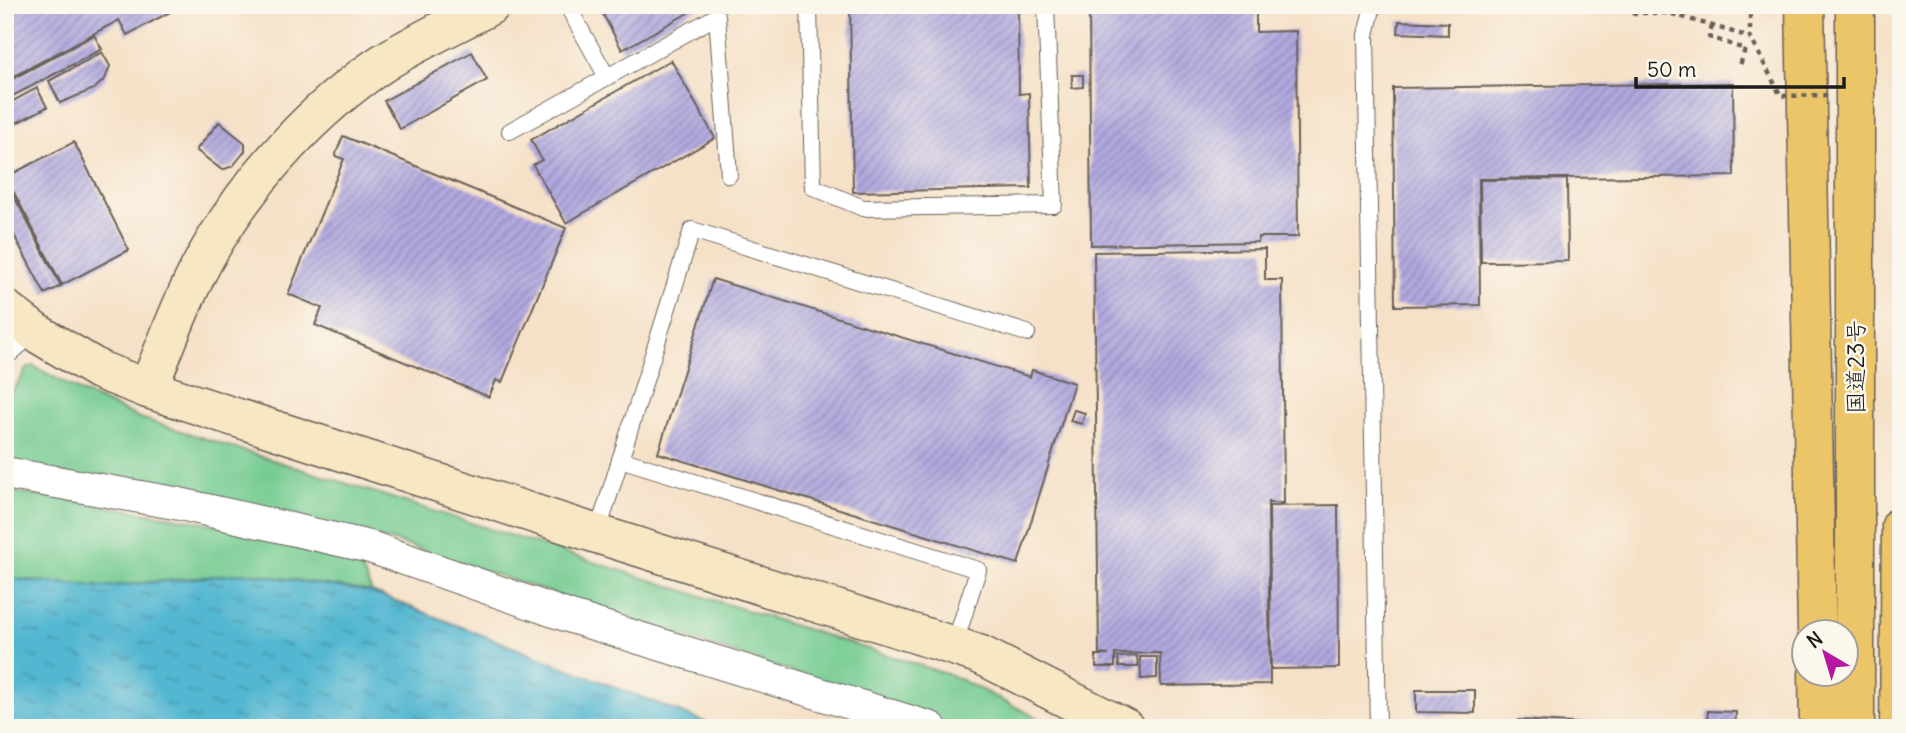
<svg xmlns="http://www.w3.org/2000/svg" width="1906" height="733" viewBox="0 0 1906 733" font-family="Delius,'Klee One',sans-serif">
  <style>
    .green { fill: #73cb91; stroke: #487456; stroke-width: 2 }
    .water { fill: url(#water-ripples); stroke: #386a76; stroke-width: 2 }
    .building { fill: url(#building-hatch) }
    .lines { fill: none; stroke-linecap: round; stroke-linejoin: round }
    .lane-casing { stroke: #686158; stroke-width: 18 }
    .street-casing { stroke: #686158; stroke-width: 34 }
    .secondary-casing { stroke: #686158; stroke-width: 41 }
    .highway-casing { stroke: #686158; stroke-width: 41 }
    .path { stroke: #686158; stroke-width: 4.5; stroke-dasharray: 5 5; stroke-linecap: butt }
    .lane { stroke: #fff; stroke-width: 16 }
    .street { stroke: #fff; stroke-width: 32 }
    .secondary { stroke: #f7e8c3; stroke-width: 38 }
    .highway { stroke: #ecc569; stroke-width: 38 }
    .path-bridge { stroke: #686158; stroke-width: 4.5; stroke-dasharray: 5 5; stroke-linecap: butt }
    .labels { text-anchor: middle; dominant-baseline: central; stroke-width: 5; stroke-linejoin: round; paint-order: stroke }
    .street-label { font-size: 23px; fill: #1c1c1c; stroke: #fbf7ec }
  </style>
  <defs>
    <pattern id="water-ripples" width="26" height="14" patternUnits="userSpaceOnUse" patternTransform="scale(1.75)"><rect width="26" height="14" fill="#53b7d1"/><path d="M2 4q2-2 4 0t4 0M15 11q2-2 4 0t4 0" fill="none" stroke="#4494a9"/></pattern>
    <pattern id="building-hatch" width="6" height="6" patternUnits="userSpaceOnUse" patternTransform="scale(1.75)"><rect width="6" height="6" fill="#b1a9df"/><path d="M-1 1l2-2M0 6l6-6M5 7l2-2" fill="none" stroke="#8f89b4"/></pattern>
  </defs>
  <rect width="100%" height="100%" fill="#fbf7ec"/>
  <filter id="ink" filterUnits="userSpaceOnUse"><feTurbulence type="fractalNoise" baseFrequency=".0143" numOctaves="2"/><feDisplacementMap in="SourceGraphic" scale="14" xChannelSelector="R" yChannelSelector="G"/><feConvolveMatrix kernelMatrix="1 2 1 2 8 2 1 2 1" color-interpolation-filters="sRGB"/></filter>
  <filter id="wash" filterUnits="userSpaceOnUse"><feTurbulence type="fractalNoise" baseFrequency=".00686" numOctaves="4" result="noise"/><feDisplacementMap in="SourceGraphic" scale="28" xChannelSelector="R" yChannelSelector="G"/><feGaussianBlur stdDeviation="1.57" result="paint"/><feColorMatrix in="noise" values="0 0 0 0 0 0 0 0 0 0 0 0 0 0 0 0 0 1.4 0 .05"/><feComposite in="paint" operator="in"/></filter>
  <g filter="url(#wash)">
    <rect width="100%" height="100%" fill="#f5e1c7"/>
    <g class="green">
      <polygon points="33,366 81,392 140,418 953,676 1058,728 961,728 394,541 5,462 5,397 15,388 27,368"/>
      <polygon points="5,490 209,523 361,567 372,592 247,573 102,587 5,578"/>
    </g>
    <polygon class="water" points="247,573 372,592 720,728 5,728 5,578 102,587"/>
    <g id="blocks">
      <g class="building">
        <polygon points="5,5 183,5 127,35 119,20 5,81"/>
        <polygon points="598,5 702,5 622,50"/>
        <polygon points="850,5 1018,5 1019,94 1029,93 1031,188 853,192"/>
        <polygon points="1256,8 1256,32 1296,31 1298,237 1258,237 1258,242 1091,245 1089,11"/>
        <polygon points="1399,21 1448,23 1448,35 1398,33"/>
        <polygon points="94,35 102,49 5,100 5,83"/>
        <polygon points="102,52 110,66 105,79 94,89 60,103 49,81"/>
        <polygon points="472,52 487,80 400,129 384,101"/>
        <polygon points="671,60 715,138 566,223 533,165 542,160 531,140"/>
        <polygon points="1072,75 1083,75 1083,87 1072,88"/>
        <polygon points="1733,83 1734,176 1479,179 1480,305 1395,306 1393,88"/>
        <polygon points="37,88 47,107 5,129 5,105"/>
        <polygon points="219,122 245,143 245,151 233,166 222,170 196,150"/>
        <polygon points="343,136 566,228 502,382 496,380 489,397 315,325 322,308 288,294 344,159 335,156"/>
        <polygon points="74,142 129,250 62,285 6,177"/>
        <polygon points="5,179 61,286 45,294 5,218"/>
        <polygon points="1567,179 1568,261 1481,262 1480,180"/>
        <polygon points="1265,249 1265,280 1282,280 1284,503 1269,503 1268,500 1270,684 1161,686 1160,653 1115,654 1115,667 1096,667 1096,655 1109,655 1099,654 1094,252"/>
        <polygon points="713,279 1030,377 1032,370 1074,383 1018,564 658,453"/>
        <polygon points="1074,410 1085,413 1082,424 1070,421"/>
        <polygon points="1338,505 1339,668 1271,669 1269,506"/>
        <polygon points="1137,656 1138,667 1119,667 1118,657"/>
        <polygon points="1140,657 1157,657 1157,678 1141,679"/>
        <polygon points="1416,690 1475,690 1475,713 1416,712"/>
        <polygon points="1708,711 1736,712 1735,728 1707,728"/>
        <polygon points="1518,720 1626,726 1626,728 1518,728"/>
      </g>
    </g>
  </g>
  <g filter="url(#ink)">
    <use href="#blocks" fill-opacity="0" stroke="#686158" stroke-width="2"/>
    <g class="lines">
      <defs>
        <g id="lane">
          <polyline points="567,5 607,77"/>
          <polyline points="809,5 813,187 863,208 1054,205 1046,5"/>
          <polyline points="1373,5 1366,35 1378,728"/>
          <polyline points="510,131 717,16 729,175"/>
          <polyline points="5,358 35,332"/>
          <polyline points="620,459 978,570 954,646"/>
          <polyline points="597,534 692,230 1027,333"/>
        </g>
        <polyline id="street" points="5,473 180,504 370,547 571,617 931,728"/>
        <g id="secondary">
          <polyline points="5,309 35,332 99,370 148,389 597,534 954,646 981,655 1125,728"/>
          <path d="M148 389C168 340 186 289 213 244 254 175 316 107 383 63 416 42 456 24 491 5"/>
        </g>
        <g id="highway">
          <polyline points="1805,5 1817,632"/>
          <polyline points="1818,674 1819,728"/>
          <polyline points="1855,728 1855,5"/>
          <polyline points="1899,728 1901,526"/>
        </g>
      </defs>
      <use href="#lane" class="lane-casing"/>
      <use href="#street" class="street-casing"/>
      <use href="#secondary" class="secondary-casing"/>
      <use href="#highway" class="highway-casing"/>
      <g class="path">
        <polyline points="1632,13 1669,13 1750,37"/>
        <polyline points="1712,26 1709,37 1745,49 1740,66"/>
      </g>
      <use href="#lane" class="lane"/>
      <use href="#street" class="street"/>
      <use href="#secondary" class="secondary"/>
      <use href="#highway" class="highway"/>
      <polyline class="path-bridge" points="1750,5 1750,37 1781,96 1829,95"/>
    </g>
  </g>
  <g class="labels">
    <g class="street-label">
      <text transform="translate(1855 367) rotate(-90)">国道23号</text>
    </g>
  </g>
  <rect width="1906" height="733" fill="none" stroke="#fbf7ec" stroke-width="28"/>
  <g transform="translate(1825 653) rotate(322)"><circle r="33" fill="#fbf7ec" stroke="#a29f99" stroke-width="2"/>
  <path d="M0-5L12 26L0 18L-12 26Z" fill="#b5179e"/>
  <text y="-10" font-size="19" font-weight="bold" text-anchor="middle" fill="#1c1c1c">N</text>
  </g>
  <path d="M1636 77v10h208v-10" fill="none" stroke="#1c1c1c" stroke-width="3.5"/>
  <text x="1647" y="77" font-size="21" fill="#1c1c1c" stroke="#fbf7ec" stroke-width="5" paint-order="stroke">50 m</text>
</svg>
